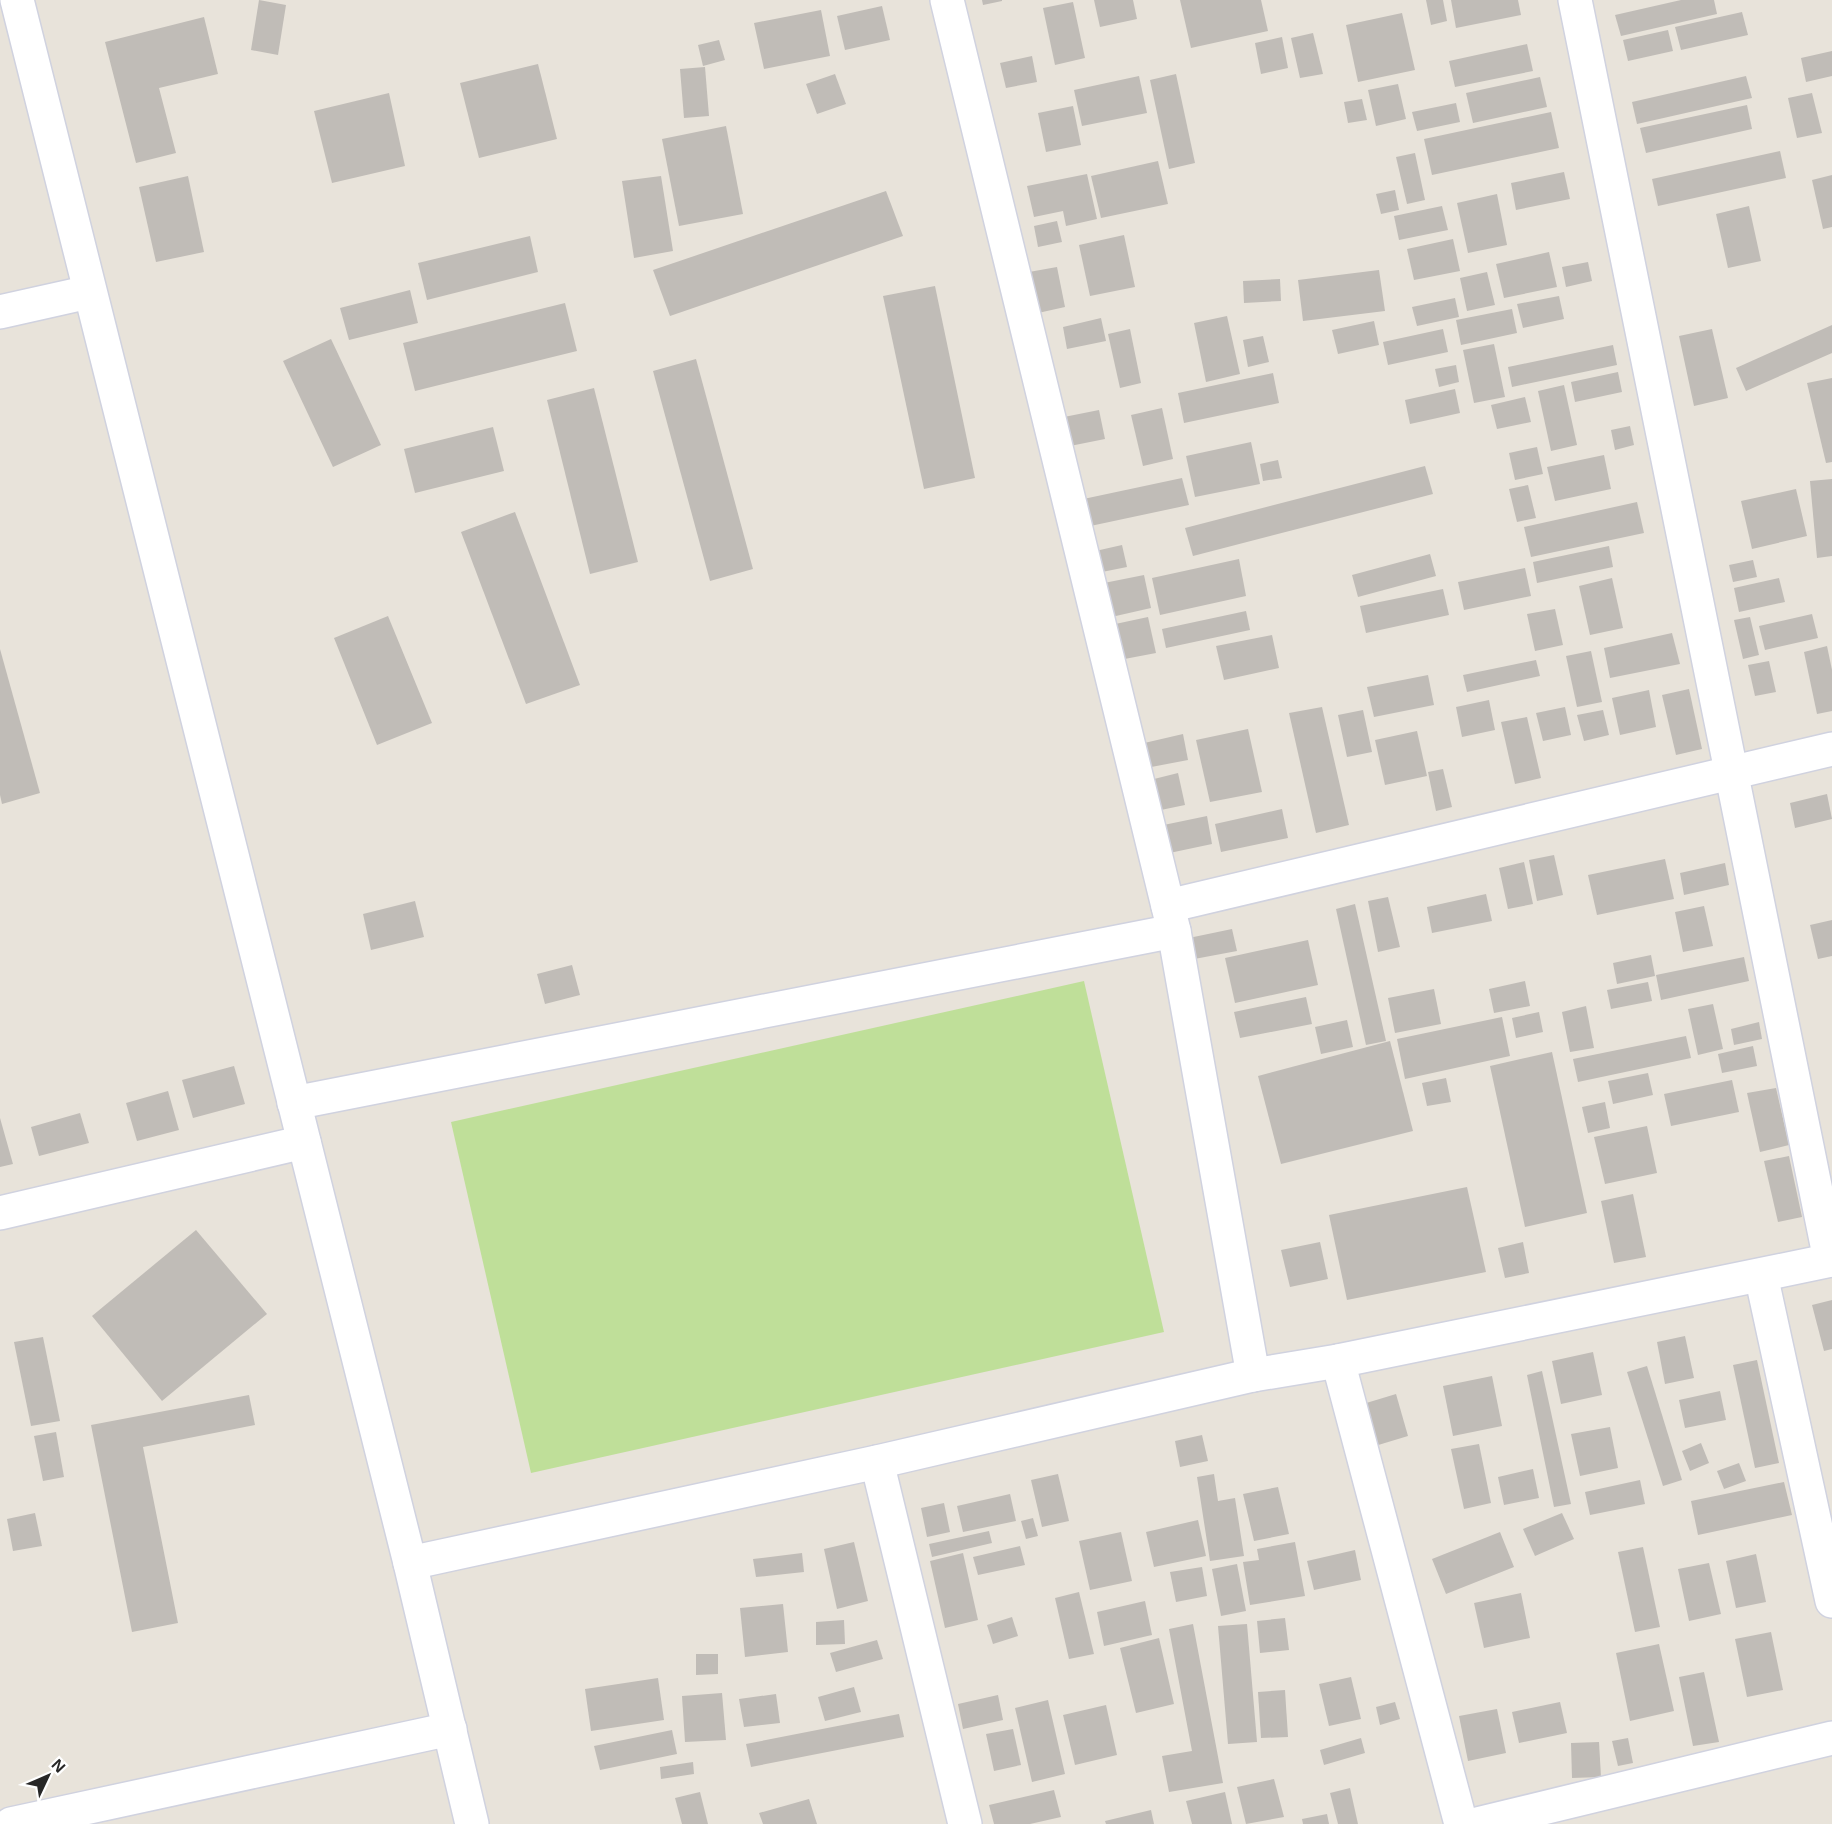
<svg xmlns="http://www.w3.org/2000/svg" width="1832" height="1824" viewBox="0 0 1832 1824" font-family="Helvetica,sans-serif">
  <style>
    .pitch { fill: #bfdf99 }
    .building { fill: #c0bcb7 }
    .lines { fill: none; stroke-linecap: round; stroke-linejoin: round }
    .street-casing { stroke: #d0d2df; stroke-width: 36 }
    .secondary-casing { stroke: #d0d2df; stroke-width: 36 }
    .street { stroke: #fff; stroke-width: 33 }
    .secondary { stroke: #fff; stroke-width: 33 }
  </style>
  <rect width="100%" height="100%" fill="#e8e3da"/>
  <polygon class="pitch" points="1084,981 1164,1332 531,1473 451,1122"/>
  <g class="building">
    <polygon points="259,0 286,5 278,55 251,50"/>
    <polygon points="982,0 1002,0 1002,1 983,5"/>
    <polygon points="1094,0 1133,0 1137,19 1100,27"/>
    <polygon points="1180,0 1261,0 1268,31 1191,48"/>
    <polygon points="1426,0 1443,0 1447,21 1431,25"/>
    <polygon points="1451,0 1518,0 1521,15 1456,28"/>
    <polygon points="1681,0 1714,0 1717,14 1621,36 1615,15"/>
    <polygon points="1073,2 1085,58 1055,65 1043,8"/>
    <polygon points="882,6 890,40 845,50 837,16"/>
    <polygon points="821,10 830,56 764,69 754,23"/>
    <polygon points="1742,12 1748,35 1681,50 1675,27"/>
    <polygon points="1402,13 1415,70 1358,82 1346,25"/>
    <polygon points="204,17 218,74 159,88 176,153 136,163 105,42"/>
    <polygon points="1668,30 1673,51 1628,61 1623,40"/>
    <polygon points="1313,33 1323,74 1300,78 1291,38"/>
    <polygon points="1282,37 1288,68 1261,74 1255,43"/>
    <polygon points="719,40 725,60 703,66 698,45"/>
    <polygon points="1527,44 1533,71 1455,87 1449,61"/>
    <polygon points="1832,51 1832,76 1806,82 1801,58"/>
    <polygon points="1032,56 1037,82 1006,88 1000,63"/>
    <polygon points="538,64 557,139 479,158 460,83"/>
    <polygon points="705,67 709,116 684,118 680,69"/>
    <polygon points="835,74 846,104 817,114 806,84"/>
    <polygon points="1176,74 1195,163 1169,169 1150,80"/>
    <polygon points="1139,76 1147,113 1082,126 1074,90"/>
    <polygon points="1746,76 1752,98 1637,124 1632,102"/>
    <polygon points="1540,77 1547,107 1473,123 1466,93"/>
    <polygon points="1398,84 1406,119 1376,126 1368,90"/>
    <polygon points="389,93 405,166 332,183 314,111"/>
    <polygon points="1812,93 1822,133 1797,138 1788,98"/>
    <polygon points="1362,99 1367,120 1348,123 1344,102"/>
    <polygon points="1456,103 1460,122 1417,131 1412,112"/>
    <polygon points="1747,105 1752,129 1646,153 1640,128"/>
    <polygon points="1073,106 1081,145 1046,152 1038,113"/>
    <polygon points="1551,112 1559,148 1432,175 1424,139"/>
    <polygon points="726,126 743,214 679,226 662,139"/>
    <polygon points="1780,151 1786,178 1658,206 1652,179"/>
    <polygon points="1415,153 1425,200 1407,204 1396,157"/>
    <polygon points="1158,161 1168,204 1101,218 1091,176"/>
    <polygon points="1564,172 1570,199 1516,210 1511,183"/>
    <polygon points="1087,174 1097,219 1066,226 1063,211 1034,217 1027,186"/>
    <polygon points="1832,175 1832,227 1823,229 1812,180"/>
    <polygon points="188,176 204,252 156,262 139,187"/>
    <polygon points="661,176 673,251 634,258 622,181"/>
    <polygon points="1395,190 1399,210 1381,214 1376,194"/>
    <polygon points="886,191 903,236 670,316 653,270"/>
    <polygon points="1497,194 1507,245 1468,253 1457,203"/>
    <polygon points="1442,206 1448,230 1399,240 1394,216"/>
    <polygon points="1749,206 1761,261 1728,268 1716,214"/>
    <polygon points="1057,221 1062,242 1038,247 1034,226"/>
    <polygon points="1124,235 1135,287 1090,296 1079,245"/>
    <polygon points="530,236 538,272 427,300 418,263"/>
    <polygon points="1453,239 1460,271 1414,280 1407,249"/>
    <polygon points="1549,252 1557,287 1504,298 1496,264"/>
    <polygon points="1588,262 1592,281 1566,287 1562,267"/>
    <polygon points="1057,267 1065,307 1038,313 1029,272"/>
    <polygon points="1379,270 1385,311 1303,321 1298,280"/>
    <polygon points="1487,272 1495,305 1467,311 1460,278"/>
    <polygon points="1280,279 1281,301 1244,303 1243,281"/>
    <polygon points="935,286 975,478 924,489 883,296"/>
    <polygon points="410,290 418,323 349,340 340,308"/>
    <polygon points="1559,296 1564,319 1523,328 1517,304"/>
    <polygon points="1455,298 1459,317 1417,326 1412,307"/>
    <polygon points="565,303 577,351 415,391 403,343"/>
    <polygon points="1512,309 1517,333 1461,345 1456,320"/>
    <polygon points="1227,316 1240,374 1206,382 1194,323"/>
    <polygon points="1101,318 1106,341 1067,349 1063,327"/>
    <polygon points="1374,321 1379,345 1338,354 1332,330"/>
    <polygon points="1832,325 1832,353 1746,391 1736,368"/>
    <polygon points="1130,329 1141,383 1120,388 1108,334"/>
    <polygon points="1443,329 1448,352 1388,365 1383,342"/>
    <polygon points="1712,329 1728,398 1694,406 1679,336"/>
    <polygon points="1263,336 1269,362 1248,367 1243,340"/>
    <polygon points="331,339 381,445 333,467 283,361"/>
    <polygon points="1494,344 1505,397 1474,403 1463,350"/>
    <polygon points="1613,345 1617,365 1512,387 1508,367"/>
    <polygon points="696,359 753,569 710,581 653,371"/>
    <polygon points="1456,365 1459,382 1439,387 1435,369"/>
    <polygon points="1618,372 1622,392 1575,402 1571,382"/>
    <polygon points="1273,373 1279,403 1184,423 1178,393"/>
    <polygon points="1832,378 1832,462 1826,463 1807,383"/>
    <polygon points="1564,385 1577,445 1551,451 1538,391"/>
    <polygon points="594,388 638,562 590,574 547,400"/>
    <polygon points="1455,389 1460,413 1410,424 1405,400"/>
    <polygon points="1525,397 1531,422 1497,429 1491,405"/>
    <polygon points="1162,408 1173,459 1143,466 1131,415"/>
    <polygon points="1099,410 1105,439 1070,446 1064,417"/>
    <polygon points="1630,426 1634,445 1615,450 1611,430"/>
    <polygon points="493,427 504,471 415,493 404,449"/>
    <polygon points="1251,442 1260,484 1195,497 1186,456"/>
    <polygon points="1537,447 1543,474 1515,480 1509,453"/>
    <polygon points="1604,455 1611,489 1555,501 1547,467"/>
    <polygon points="1278,460 1282,478 1263,481 1260,464"/>
    <polygon points="1425,466 1433,494 1193,556 1185,528"/>
    <polygon points="1182,478 1189,505 1081,528 1074,501"/>
    <polygon points="1832,479 1832,556 1817,558 1810,481"/>
    <polygon points="1528,485 1536,518 1517,522 1509,489"/>
    <polygon points="1796,489 1807,536 1752,549 1741,501"/>
    <polygon points="1637,502 1644,533 1531,557 1524,527"/>
    <polygon points="515,512 580,685 526,704 461,532"/>
    <polygon points="1122,545 1127,567 1097,573 1091,552"/>
    <polygon points="1609,546 1613,567 1537,583 1533,562"/>
    <polygon points="1430,554 1436,576 1358,597 1352,575"/>
    <polygon points="1239,559 1246,596 1160,615 1152,578"/>
    <polygon points="1753,560 1757,577 1733,582 1729,565"/>
    <polygon points="1525,568 1531,596 1464,610 1458,582"/>
    <polygon points="1144,575 1151,608 1107,618 1099,584"/>
    <polygon points="1612,578 1623,628 1590,635 1579,586"/>
    <polygon points="1779,578 1785,602 1739,612 1734,588"/>
    <polygon points="1443,589 1449,615 1366,633 1360,606"/>
    <polygon points="1555,609 1563,645 1535,651 1527,614"/>
    <polygon points="1246,611 1250,630 1166,648 1162,629"/>
    <polygon points="1812,614 1818,638 1765,650 1759,626"/>
    <polygon points="388,616 432,723 377,745 334,638"/>
    <polygon points="1148,617 1156,653 1114,661 1106,626"/>
    <polygon points="1750,617 1759,655 1743,659 1734,620"/>
    <polygon points="1672,633 1680,664 1610,678 1604,648"/>
    <polygon points="1272,635 1279,668 1224,680 1216,646"/>
    <polygon points="1827,646 1832,670 1832,711 1817,714 1804,652"/>
    <polygon points="0,649 40,793 2,804 0,795"/>
    <polygon points="1591,651 1602,702 1577,707 1566,656"/>
    <polygon points="1536,660 1540,676 1467,692 1463,675"/>
    <polygon points="1769,661 1776,692 1755,696 1748,665"/>
    <polygon points="1428,675 1434,705 1374,717 1367,687"/>
    <polygon points="1689,689 1702,749 1676,755 1662,695"/>
    <polygon points="1649,690 1656,727 1620,735 1612,698"/>
    <polygon points="1489,700 1495,730 1462,737 1456,707"/>
    <polygon points="1322,707 1349,825 1316,833 1289,713"/>
    <polygon points="1565,707 1571,735 1543,741 1536,713"/>
    <polygon points="1363,710 1372,752 1347,757 1338,715"/>
    <polygon points="1603,710 1609,735 1584,741 1577,715"/>
    <polygon points="1527,717 1541,778 1515,784 1501,722"/>
    <polygon points="1248,729 1262,792 1210,802 1196,740"/>
    <polygon points="1417,731 1427,776 1385,785 1375,740"/>
    <polygon points="1183,734 1188,760 1146,768 1140,744"/>
    <polygon points="1443,769 1452,807 1436,811 1428,772"/>
    <polygon points="1178,773 1185,805 1156,811 1150,780"/>
    <polygon points="1827,794 1832,819 1795,828 1790,803"/>
    <polygon points="1282,809 1288,838 1221,852 1215,824"/>
    <polygon points="1207,816 1212,844 1160,855 1154,827"/>
    <polygon points="1554,855 1563,895 1537,901 1529,860"/>
    <polygon points="1665,859 1674,899 1597,915 1588,875"/>
    <polygon points="1524,862 1533,904 1508,909 1499,868"/>
    <polygon points="1725,863 1729,885 1684,895 1680,873"/>
    <polygon points="1486,894 1492,921 1432,933 1427,907"/>
    <polygon points="1388,897 1400,947 1378,952 1368,901"/>
    <polygon points="415,901 424,937 371,950 363,914"/>
    <polygon points="1355,904 1386,1041 1366,1045 1336,909"/>
    <polygon points="1704,906 1713,946 1683,952 1675,912"/>
    <polygon points="1832,920 1832,956 1818,959 1810,925"/>
    <polygon points="1232,929 1237,951 1189,960 1184,939"/>
    <polygon points="1308,940 1318,985 1235,1003 1225,958"/>
    <polygon points="1651,955 1655,976 1617,984 1613,963"/>
    <polygon points="1744,957 1749,981 1661,1000 1656,975"/>
    <polygon points="572,965 580,995 545,1004 537,974"/>
    <polygon points="1525,981 1530,1006 1494,1013 1489,989"/>
    <polygon points="1648,982 1652,1001 1611,1009 1607,990"/>
    <polygon points="1434,989 1441,1024 1395,1033 1388,998"/>
    <polygon points="1306,997 1312,1024 1240,1038 1234,1012"/>
    <polygon points="1713,1004 1723,1049 1698,1055 1688,1009"/>
    <polygon points="1586,1006 1594,1048 1570,1052 1562,1012"/>
    <polygon points="1539,1012 1543,1032 1516,1038 1512,1018"/>
    <polygon points="1502,1017 1510,1056 1405,1079 1397,1039"/>
    <polygon points="1347,1020 1353,1047 1321,1054 1315,1027"/>
    <polygon points="1759,1022 1762,1039 1734,1045 1731,1029"/>
    <polygon points="1686,1036 1691,1058 1578,1082 1573,1059"/>
    <polygon points="1390,1041 1413,1131 1281,1164 1258,1076"/>
    <polygon points="1753,1046 1757,1066 1722,1073 1718,1054"/>
    <polygon points="1552,1052 1587,1213 1525,1227 1490,1066"/>
    <polygon points="234,1066 245,1104 193,1118 182,1080"/>
    <polygon points="1648,1073 1653,1095 1613,1104 1608,1081"/>
    <polygon points="1446,1078 1451,1102 1427,1106 1422,1083"/>
    <polygon points="1732,1080 1739,1112 1671,1126 1664,1094"/>
    <polygon points="1776,1088 1789,1145 1760,1152 1747,1093"/>
    <polygon points="168,1091 179,1130 137,1141 126,1103"/>
    <polygon points="1605,1102 1610,1128 1588,1133 1582,1107"/>
    <polygon points="80,1113 89,1143 39,1156 31,1127"/>
    <polygon points="0,1118 13,1164 0,1167"/>
    <polygon points="1647,1126 1657,1173 1605,1184 1594,1137"/>
    <polygon points="1789,1156 1802,1217 1778,1222 1764,1161"/>
    <polygon points="1467,1187 1486,1272 1347,1300 1329,1215"/>
    <polygon points="1633,1194 1646,1257 1614,1263 1601,1201"/>
    <polygon points="196,1230 267,1314 162,1401 92,1316"/>
    <polygon points="1320,1242 1328,1279 1290,1287 1281,1250"/>
    <polygon points="1523,1242 1529,1273 1505,1278 1498,1248"/>
    <polygon points="1832,1300 1832,1349 1824,1351 1812,1305"/>
    <polygon points="1685,1336 1694,1378 1665,1384 1657,1342"/>
    <polygon points="43,1337 60,1421 31,1426 14,1342"/>
    <polygon points="1593,1352 1602,1395 1561,1404 1552,1361"/>
    <polygon points="1757,1360 1779,1463 1755,1468 1733,1365"/>
    <polygon points="1647,1366 1682,1480 1663,1486 1627,1372"/>
    <polygon points="1542,1371 1571,1504 1554,1507 1527,1375"/>
    <polygon points="1492,1376 1502,1426 1453,1436 1443,1386"/>
    <polygon points="1720,1391 1726,1420 1685,1428 1679,1400"/>
    <polygon points="1396,1394 1408,1436 1375,1446 1363,1404"/>
    <polygon points="249,1395 255,1425 143,1447 178,1623 132,1632 91,1425"/>
    <polygon points="1610,1427 1618,1468 1580,1476 1571,1434"/>
    <polygon points="56,1432 64,1477 43,1481 34,1436"/>
    <polygon points="1202,1435 1208,1461 1180,1467 1175,1441"/>
    <polygon points="1701,1443 1709,1463 1690,1471 1682,1451"/>
    <polygon points="1479,1444 1491,1503 1464,1509 1451,1449"/>
    <polygon points="1739,1463 1746,1481 1724,1489 1717,1471"/>
    <polygon points="1533,1469 1539,1498 1504,1505 1498,1477"/>
    <polygon points="1058,1474 1069,1521 1042,1527 1031,1480"/>
    <polygon points="1214,1474 1218,1501 1235,1498 1244,1556 1210,1561 1197,1477"/>
    <polygon points="1640,1480 1645,1504 1590,1515 1585,1492"/>
    <polygon points="1784,1482 1792,1515 1698,1535 1691,1501"/>
    <polygon points="1278,1487 1289,1534 1254,1541 1243,1494"/>
    <polygon points="1010,1494 1016,1521 963,1532 957,1506"/>
    <polygon points="944,1503 950,1532 927,1537 921,1508"/>
    <polygon points="35,1513 42,1546 13,1551 7,1519"/>
    <polygon points="1562,1513 1574,1539 1535,1556 1523,1529"/>
    <polygon points="1033,1518 1038,1536 1026,1539 1021,1521"/>
    <polygon points="1198,1520 1206,1556 1154,1567 1146,1532"/>
    <polygon points="989,1531 992,1543 932,1557 929,1544"/>
    <polygon points="1121,1532 1132,1581 1090,1590 1079,1541"/>
    <polygon points="1500,1532 1514,1567 1446,1594 1432,1559"/>
    <polygon points="854,1542 868,1601 837,1609 824,1549"/>
    <polygon points="1295,1542 1305,1596 1250,1605 1243,1562 1259,1560 1257,1549"/>
    <polygon points="1020,1546 1025,1565 978,1575 973,1557"/>
    <polygon points="1643,1547 1660,1627 1635,1632 1618,1552"/>
    <polygon points="1355,1550 1361,1580 1314,1590 1307,1561"/>
    <polygon points="802,1553 804,1572 756,1577 753,1559"/>
    <polygon points="963,1553 978,1620 945,1628 930,1561"/>
    <polygon points="1756,1554 1766,1602 1736,1608 1726,1561"/>
    <polygon points="1709,1563 1721,1614 1689,1621 1678,1569"/>
    <polygon points="1237,1564 1246,1611 1221,1616 1212,1569"/>
    <polygon points="1202,1567 1207,1596 1176,1602 1170,1572"/>
    <polygon points="1079,1592 1094,1654 1069,1659 1055,1598"/>
    <polygon points="1521,1593 1530,1638 1484,1648 1474,1603"/>
    <polygon points="1145,1601 1152,1635 1104,1646 1097,1612"/>
    <polygon points="783,1604 788,1652 745,1657 740,1608"/>
    <polygon points="1012,1617 1018,1636 993,1644 987,1625"/>
    <polygon points="1285,1618 1289,1650 1260,1653 1257,1621"/>
    <polygon points="844,1620 845,1644 816,1645 816,1622"/>
    <polygon points="1193,1624 1223,1783 1169,1792 1162,1756 1192,1751 1169,1629"/>
    <polygon points="1247,1624 1257,1742 1228,1744 1218,1626"/>
    <polygon points="1771,1632 1783,1690 1747,1697 1735,1639"/>
    <polygon points="1159,1638 1174,1704 1136,1713 1120,1648"/>
    <polygon points="877,1640 883,1659 836,1672 830,1653"/>
    <polygon points="1659,1644 1674,1711 1630,1721 1616,1653"/>
    <polygon points="696,1654 718,1654 718,1674 696,1675"/>
    <polygon points="1704,1672 1719,1742 1693,1746 1679,1677"/>
    <polygon points="1351,1677 1361,1719 1329,1726 1319,1684"/>
    <polygon points="658,1678 664,1720 591,1731 585,1689"/>
    <polygon points="854,1687 861,1712 825,1721 818,1697"/>
    <polygon points="1285,1690 1288,1737 1261,1738 1258,1692"/>
    <polygon points="722,1693 726,1740 685,1742 682,1696"/>
    <polygon points="776,1694 780,1723 744,1727 739,1699"/>
    <polygon points="998,1695 1003,1720 963,1729 958,1704"/>
    <polygon points="1048,1700 1065,1774 1032,1782 1015,1708"/>
    <polygon points="1395,1702 1400,1719 1380,1725 1376,1707"/>
    <polygon points="1560,1702 1567,1733 1519,1743 1512,1712"/>
    <polygon points="1106,1705 1117,1755 1075,1765 1063,1715"/>
    <polygon points="1497,1709 1506,1753 1468,1761 1459,1716"/>
    <polygon points="899,1714 904,1737 751,1767 746,1744"/>
    <polygon points="1013,1729 1021,1765 994,1771 986,1734"/>
    <polygon points="672,1730 677,1754 600,1770 594,1746"/>
    <polygon points="1361,1738 1365,1753 1324,1765 1320,1750"/>
    <polygon points="1628,1738 1633,1763 1618,1766 1612,1741"/>
    <polygon points="1599,1742 1601,1777 1572,1778 1571,1743"/>
    <polygon points="693,1762 694,1774 661,1779 660,1767"/>
    <polygon points="1274,1779 1284,1817 1246,1824 1237,1787"/>
    <polygon points="1350,1788 1358,1824 1338,1824 1330,1793"/>
    <polygon points="1054,1790 1061,1817 1030,1824 994,1824 989,1805"/>
    <polygon points="700,1792 708,1824 682,1824 675,1798"/>
    <polygon points="1225,1792 1232,1824 1192,1824 1186,1801"/>
    <polygon points="809,1799 817,1824 763,1824 759,1813"/>
    <polygon points="1151,1810 1154,1824 1106,1824 1105,1821"/>
    <polygon points="1327,1814 1329,1824 1303,1824 1302,1819"/>
  </g>
  <g class="lines">
    <defs>
      <g id="street">
        <polyline points="947,0 1174,931 1253,1375"/>
        <polyline points="1575,0 1830,1260"/>
        <polyline points="0,312 89,292"/>
        <polyline points="1168,906 1832,749"/>
        <polyline points="294,1103 1174,931"/>
        <polyline points="0,1213 304,1142"/>
        <polyline points="1761,1275 1832,1601"/>
        <polyline points="1338,1361 1461,1824"/>
        <polyline points="877,1462 965,1824"/>
        <polyline points="410,1563 877,1462 1253,1375 1338,1361 1832,1260"/>
        <polyline points="11,1824 450,1729"/>
        <polyline points="1477,1824 1832,1738"/>
      </g>
      <polyline id="secondary" points="17,0 410,1563 472,1824"/>
    </defs>
    <use href="#street" class="street-casing"/>
    <use href="#secondary" class="secondary-casing"/>
    <use href="#street" class="street"/>
    <use href="#secondary" class="secondary"/>
  </g>
  <g transform="translate(48 1776) rotate(46)" stroke="#ffffff" stroke-width="4.5" paint-order="stroke">
  <path d="M0-4.5L10 22L0 15L-10 22Z" fill="#272727"/>
  <text y="-9" font-size="16" font-weight="bold" text-anchor="middle" fill="#272727">N</text>
  </g>
</svg>
